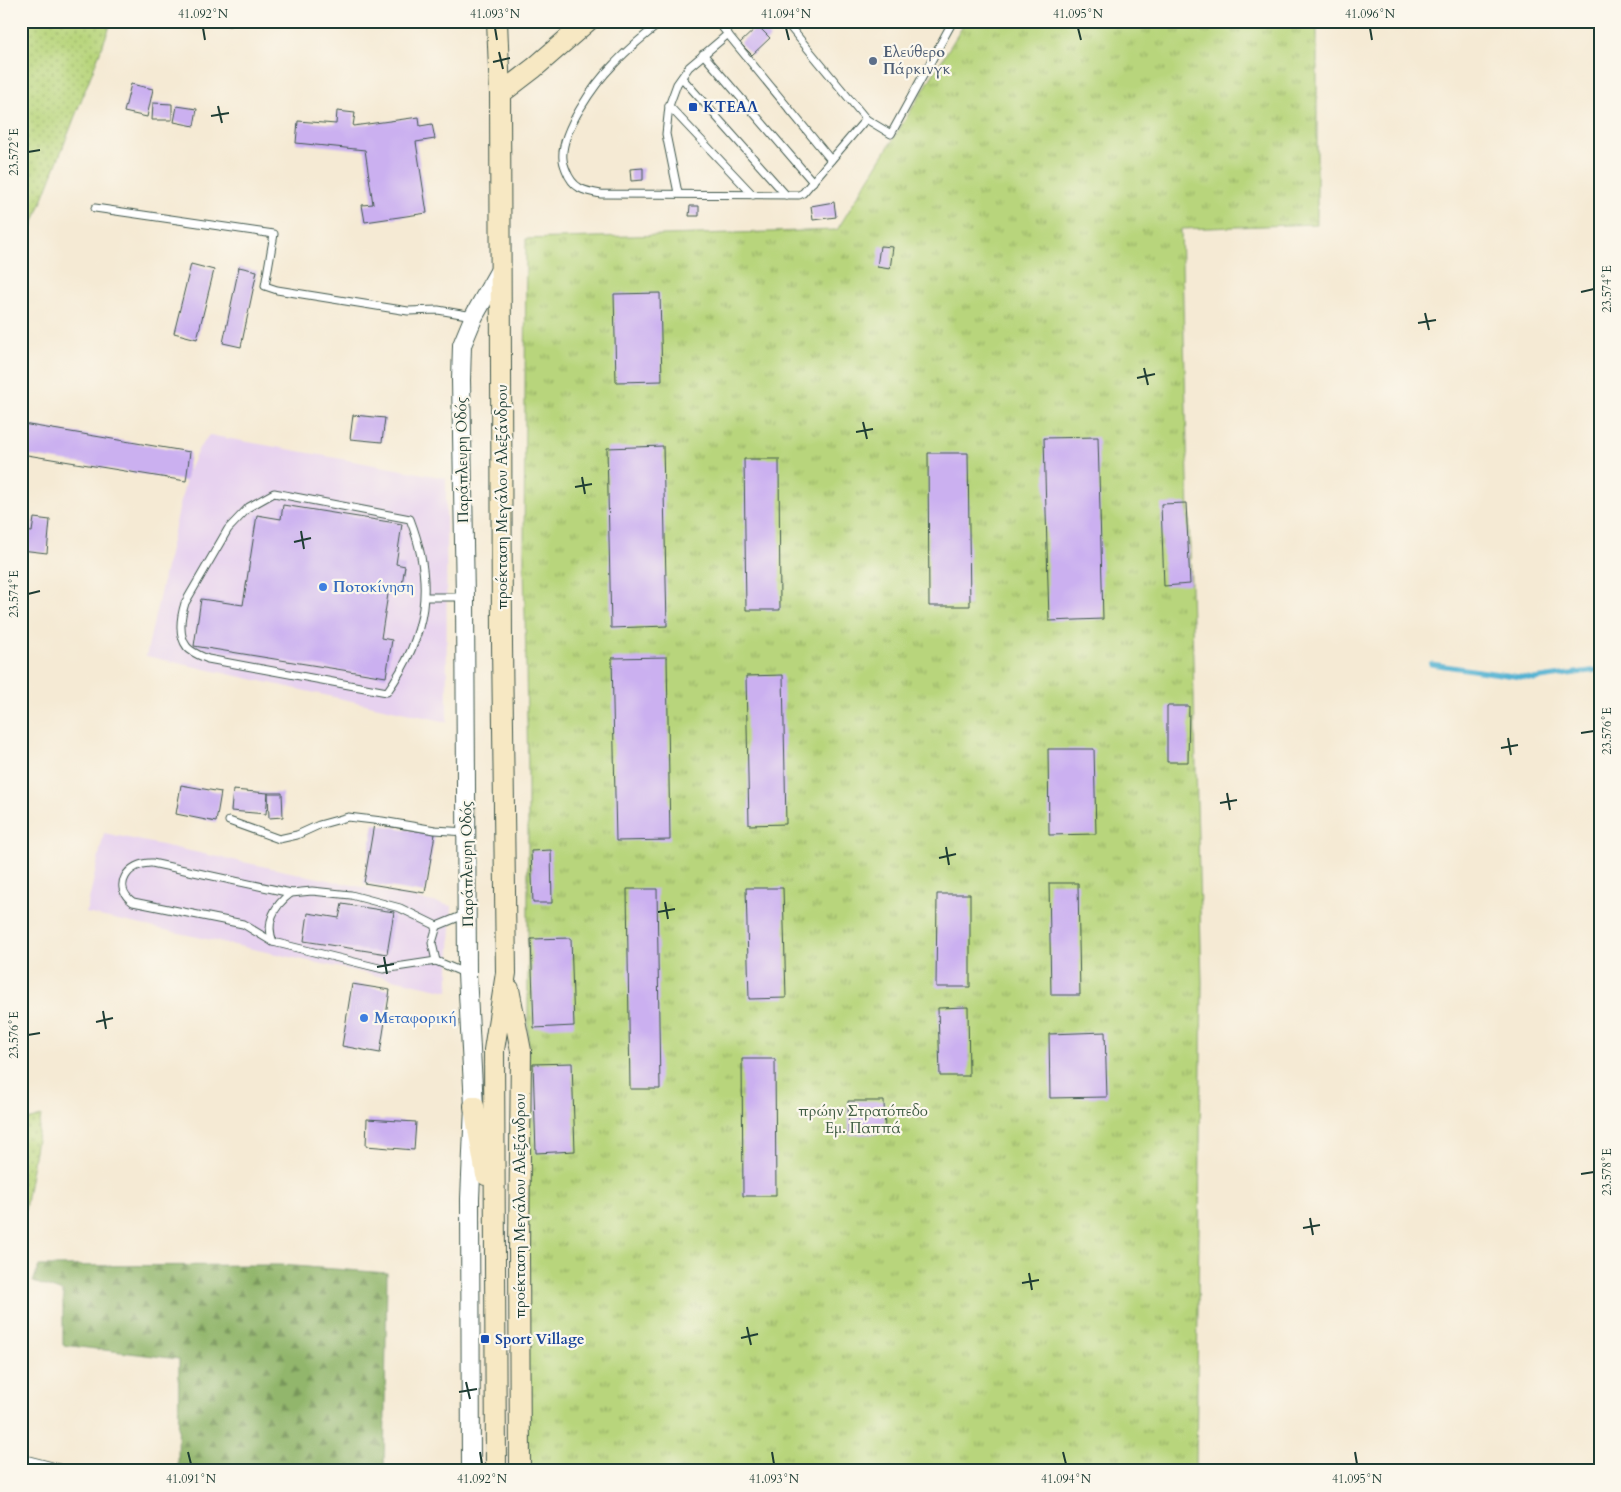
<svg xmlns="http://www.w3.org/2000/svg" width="1621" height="1492" viewBox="0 0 1621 1492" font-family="Cardo,serif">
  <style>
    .built { fill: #e7d2ef }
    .grass { fill: url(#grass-dots); stroke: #6c8958 }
    .forest { fill: url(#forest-firs); stroke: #587a50 }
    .park { fill: url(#park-tufts); stroke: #6c8958 }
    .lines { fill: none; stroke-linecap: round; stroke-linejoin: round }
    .stream { stroke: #53b2d2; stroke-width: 5 }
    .building { fill: #cbb0f0 }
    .service-casing { stroke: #3f574c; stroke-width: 9 }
    .tertiary-casing { stroke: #3f574c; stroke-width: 20 }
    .secondary-casing { stroke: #3f574c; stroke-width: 22 }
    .service { stroke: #fff; stroke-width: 7 }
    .tertiary { stroke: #fff; stroke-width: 18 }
    .secondary { stroke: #f7e8c3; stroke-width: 20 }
    .ticks { fill: none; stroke: #1f3d34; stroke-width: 2 }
    .service-dot { fill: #5c6f8a; stroke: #fbf7ec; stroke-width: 2 }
    .transit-dot { fill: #1a4fb4; stroke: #fbf7ec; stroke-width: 2 }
    .shop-dot { fill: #3f7fe0; stroke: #fbf7ec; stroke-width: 2 }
    .labels { text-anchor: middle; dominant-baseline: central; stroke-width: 4.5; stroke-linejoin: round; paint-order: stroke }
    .service-label { font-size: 15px; font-weight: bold; fill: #4e5e75; stroke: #fbf7ec; text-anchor: start }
    .transit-label { font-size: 15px; font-weight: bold; fill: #164399; stroke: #fbf7ec; text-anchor: start }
    .street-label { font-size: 15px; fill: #1f3d34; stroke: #fbf7ec }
    .shop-label { font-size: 15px; font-weight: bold; fill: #366cbe; stroke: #fbf7ec; text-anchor: start }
    .park-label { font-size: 15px; fill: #3e5b42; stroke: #fbf7ec }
    .neatline { fill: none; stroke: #1f3d34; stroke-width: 2 }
    .ticks-label { font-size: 12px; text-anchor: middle; fill: #1f3d34 }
  </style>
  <defs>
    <pattern id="grass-dots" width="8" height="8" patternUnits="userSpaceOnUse" patternTransform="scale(1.25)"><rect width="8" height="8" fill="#b8d57c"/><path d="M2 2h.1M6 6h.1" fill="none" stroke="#95ae66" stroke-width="1.8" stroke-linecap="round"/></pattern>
    <pattern id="forest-firs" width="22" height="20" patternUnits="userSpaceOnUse" patternTransform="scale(1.25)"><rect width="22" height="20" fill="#92b66c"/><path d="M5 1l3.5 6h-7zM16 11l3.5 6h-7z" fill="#77955a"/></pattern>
    <pattern id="park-tufts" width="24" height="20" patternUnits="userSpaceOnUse" patternTransform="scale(1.25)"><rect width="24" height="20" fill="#b8d57c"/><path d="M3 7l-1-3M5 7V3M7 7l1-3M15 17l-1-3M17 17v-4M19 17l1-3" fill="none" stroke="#95ae66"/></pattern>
  </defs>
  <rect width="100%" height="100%" fill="#fbf7ec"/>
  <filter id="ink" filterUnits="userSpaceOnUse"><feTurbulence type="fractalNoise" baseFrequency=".02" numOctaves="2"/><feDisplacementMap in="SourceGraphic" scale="10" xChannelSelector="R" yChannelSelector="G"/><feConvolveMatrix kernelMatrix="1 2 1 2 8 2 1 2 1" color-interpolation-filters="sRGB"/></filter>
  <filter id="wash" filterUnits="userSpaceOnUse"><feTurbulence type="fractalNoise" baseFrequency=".0096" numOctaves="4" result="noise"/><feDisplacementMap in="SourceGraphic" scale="20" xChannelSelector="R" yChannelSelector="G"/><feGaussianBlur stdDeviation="1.12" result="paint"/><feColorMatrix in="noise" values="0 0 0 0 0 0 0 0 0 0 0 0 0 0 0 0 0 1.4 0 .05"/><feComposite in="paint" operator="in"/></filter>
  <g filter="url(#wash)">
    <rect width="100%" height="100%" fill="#f5ead4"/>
    <g class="built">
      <polygon points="209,435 446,478 447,722 146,656 187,474 199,448"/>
      <polygon points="104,833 452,906 448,991 86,913"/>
    </g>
    <g class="grass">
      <polygon points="21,21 112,21 21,255"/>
      <polygon points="41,1116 21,1232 21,1122"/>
    </g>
    <polygon class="forest" points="281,1265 387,1273 384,1471 178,1471 179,1359 63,1345 63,1292 33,1282 39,1266"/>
    <polygon class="park" points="966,21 1317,21 1317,224 1181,229 1202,982 1196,1471 525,1471 528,1054 528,772 524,562 526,239 837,230"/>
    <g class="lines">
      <polyline class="stream" points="1431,664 1534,679 1597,670"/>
    </g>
    <g id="blocks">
      <g class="building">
        <polygon points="1569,21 1587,21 1587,23 1569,26"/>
        <polygon points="758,26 770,38 752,55 740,43"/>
        <polygon points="131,84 153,89 147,117 124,112"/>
        <polygon points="153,103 172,104 172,120 152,120"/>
        <polygon points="177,106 197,109 194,126 174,122"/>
        <polygon points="337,111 355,113 353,126 419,117 420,126 432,124 435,139 416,142 427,213 365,222 362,205 373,204 365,150 296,143 298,121 336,124"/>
        <polygon points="643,168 643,180 631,181 630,169"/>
        <polygon points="834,202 836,217 813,220 811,206"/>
        <polygon points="690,206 699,206 699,216 689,216"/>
        <polygon points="880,246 893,247 890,269 877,267"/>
        <polygon points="191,264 214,270 197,339 174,333"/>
        <polygon points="239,267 257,271 241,347 223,343"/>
        <polygon points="660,293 662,381 616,382 614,294"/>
        <polygon points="21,407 26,408 23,424 190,452 186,481 21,454"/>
        <polygon points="353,415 385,418 382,442 350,439"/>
        <polygon points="1098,437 1103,619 1049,621 1044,438"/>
        <polygon points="663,446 667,626 611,628 607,448"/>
        <polygon points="928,453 968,453 970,606 929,606"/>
        <polygon points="744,459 779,459 780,610 746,610"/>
        <polygon points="1186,503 1190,584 1164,586 1161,504"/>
        <polygon points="283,505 402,524 396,564 405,566 401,590 389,588 381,638 392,640 386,677 194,646 201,599 243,605 257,515 281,519"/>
        <polygon points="21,513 26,514 24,531 32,532 34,518 50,520 47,553 21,550"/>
        <polygon points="667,657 670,840 616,841 612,658"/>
        <polygon points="783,675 786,824 749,825 746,676"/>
        <polygon points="1167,706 1189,706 1188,762 1167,762"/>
        <polygon points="1048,749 1094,749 1096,834 1049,835"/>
        <polygon points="181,785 221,792 216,822 176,814"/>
        <polygon points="233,790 268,793 266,814 231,811"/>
        <polygon points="268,793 282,793 283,817 269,818"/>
        <polygon points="374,824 435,834 425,893 364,883"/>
        <polygon points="551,850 552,903 533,903 531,851"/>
        <polygon points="1049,883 1078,883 1080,995 1051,995"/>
        <polygon points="746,888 783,888 786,998 749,999"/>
        <polygon points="627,889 657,889 660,1089 630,1089"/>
        <polygon points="937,894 970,894 970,987 936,987"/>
        <polygon points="342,904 394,912 387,954 304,941 308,913 339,918"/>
        <polygon points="571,938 574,1026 534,1028 531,939"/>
        <polygon points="352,984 390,990 380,1053 342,1046"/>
        <polygon points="968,1007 969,1076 940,1076 938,1008"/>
        <polygon points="1105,1032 1107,1097 1050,1098 1049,1034"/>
        <polygon points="742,1059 775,1059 776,1196 743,1196"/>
        <polygon points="572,1063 575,1151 536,1153 533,1064"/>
        <polygon points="848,1101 884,1101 885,1134 849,1135"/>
        <polygon points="367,1119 416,1122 414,1150 366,1146"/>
      </g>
    </g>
  </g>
  <g filter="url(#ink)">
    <use href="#blocks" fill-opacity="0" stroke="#3f574c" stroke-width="1"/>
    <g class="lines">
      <defs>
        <g id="service">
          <path d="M663 21C646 34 629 48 614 64 595 83 560 132 563 159 563 163 565 167 566 170 573 189 584 191 601 194L799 195 803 193 866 119"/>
          <polyline points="717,21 831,160"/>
          <polyline points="785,21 866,119 891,134 953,21"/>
          <polyline points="229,22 230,21"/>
          <polyline points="703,54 813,182"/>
          <polyline points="682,78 786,195"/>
          <polyline points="669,106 753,195"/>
          <polyline points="678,193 666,134 669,106 677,84 689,67 728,34"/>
          <polyline points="95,208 274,234 265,286 277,290 408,311 438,310 473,316"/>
          <path d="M274 493 410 519C435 584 427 636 387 692L208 659C201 656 192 653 187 647 178 635 181 616 185 603L228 529 249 507Z"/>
          <polyline points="425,597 464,597"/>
          <polyline points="229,821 279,839 297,835 319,825 348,817 382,821 435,830 466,832"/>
          <path d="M466 914 437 926 400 908 351 895 312 891 291 893 152 863C128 862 111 887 133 902L243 924 273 942 383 969 436 961 467 974"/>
          <path d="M273 942C265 922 275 905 291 893"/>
          <polyline points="436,961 432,943 437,926"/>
          <polyline points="21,1458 72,1471"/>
        </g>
        <polyline id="tertiary" points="471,1471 470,1199 474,1106 467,974 465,597 461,380 462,345 474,316 501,268"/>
        <g id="secondary">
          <polyline points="500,94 534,68 588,21"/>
          <polyline points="509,989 521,1051 519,1249 520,1471"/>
          <polyline points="474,1106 486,1175"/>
          <polyline points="496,1471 494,1050 506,973 502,644 500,94 497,21"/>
        </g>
      </defs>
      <use href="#service" class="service-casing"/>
      <use href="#tertiary" class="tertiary-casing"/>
      <use href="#secondary" class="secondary-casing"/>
      <use href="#service" class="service"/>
      <use href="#tertiary" class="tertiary"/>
      <use href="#secondary" class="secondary"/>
    </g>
  </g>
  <path class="ticks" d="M203 28 205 40M495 28 497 40M786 28 789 40M1078 28 1081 40M1370 28 1372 40M499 52 503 69M493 62 510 58M218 106 222 123M211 116 229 113M28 152 40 150M1581 292 1594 289M1425 313 1429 330M1418 323 1436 320M1144 368 1148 385M1137 378 1155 374M863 422 867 439M856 432 873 429M582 477 585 494M575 487 592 484M301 531 304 549M294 542 311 538M28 594 40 591M1581 733 1594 731M1508 738 1511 755M1501 748 1518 745M1227 793 1230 810M1220 803 1237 800M946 847 949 865M939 858 956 854M665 902 668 919M658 912 675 909M384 957 387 974M377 967 394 964M103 1011 106 1029M96 1022 113 1018M28 1035 40 1033M1581 1174 1594 1172M1310 1218 1313 1235M1303 1228 1320 1225M1029 1273 1032 1290M1022 1283 1039 1280M747 1327 751 1345M741 1338 758 1334M466 1382 470 1399M459 1392 477 1389M188 1452 191 1464M480 1452 482 1464M772 1452 774 1464M1063 1452 1066 1464M1355 1452 1357 1464"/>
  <circle class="service-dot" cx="873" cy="61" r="5"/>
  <g class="transit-dot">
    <rect x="688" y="102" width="10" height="10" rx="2.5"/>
    <rect x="480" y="1334" width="10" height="10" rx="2.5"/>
  </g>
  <g class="shop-dot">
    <circle cx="323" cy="587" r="5"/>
    <circle cx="364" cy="1018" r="5"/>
  </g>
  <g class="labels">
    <g class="service-label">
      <text x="883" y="52">Ελεύθερο<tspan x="883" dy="17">Πάρκινγκ</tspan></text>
    </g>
    <g class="transit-label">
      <text x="703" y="107">ΚΤΕΑΛ</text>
      <text x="495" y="1339">Sport Village</text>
    </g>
    <g class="street-label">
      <text transform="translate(462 460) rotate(-91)">Παράπλευρη Οδός</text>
      <text transform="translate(502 497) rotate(-90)">προέκταση Μεγάλου Αλεξάνδρου</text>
      <text transform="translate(467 864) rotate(-91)">Παράπλευρη Οδός</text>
      <text transform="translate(520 1206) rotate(-90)">προέκταση Μεγάλου Αλεξάνδρου</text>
    </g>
    <g class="shop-label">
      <text x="333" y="587">Ποτοκίνηση</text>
      <text x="374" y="1018">Μεταφορική</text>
    </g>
    <g class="park-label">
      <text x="863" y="1111">πρώην Στρατόπεδο<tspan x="863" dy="17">Εμ. Παππά</tspan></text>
    </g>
  </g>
  <rect width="1621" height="1492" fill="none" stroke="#fbf7ec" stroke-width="55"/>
  <rect x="28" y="28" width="1566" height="1436" class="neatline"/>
  <g class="ticks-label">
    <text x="203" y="18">41.092°N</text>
    <text x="495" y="18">41.093°N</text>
    <text x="786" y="18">41.094°N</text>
    <text x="1078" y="18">41.095°N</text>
    <text x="1370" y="18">41.096°N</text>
    <text transform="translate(14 152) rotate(-90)" y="4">23.572°E</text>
    <text transform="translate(1607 289) rotate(-90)" y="4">23.574°E</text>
    <text transform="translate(14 594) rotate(-90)" y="4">23.574°E</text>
    <text transform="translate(1607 731) rotate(-90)" y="4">23.576°E</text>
    <text transform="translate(14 1035) rotate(-90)" y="4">23.576°E</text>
    <text transform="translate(1607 1172) rotate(-90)" y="4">23.578°E</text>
    <text x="191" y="1483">41.091°N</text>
    <text x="482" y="1483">41.092°N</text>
    <text x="774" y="1483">41.093°N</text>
    <text x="1066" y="1483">41.094°N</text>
    <text x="1357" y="1483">41.095°N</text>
  </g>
</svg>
